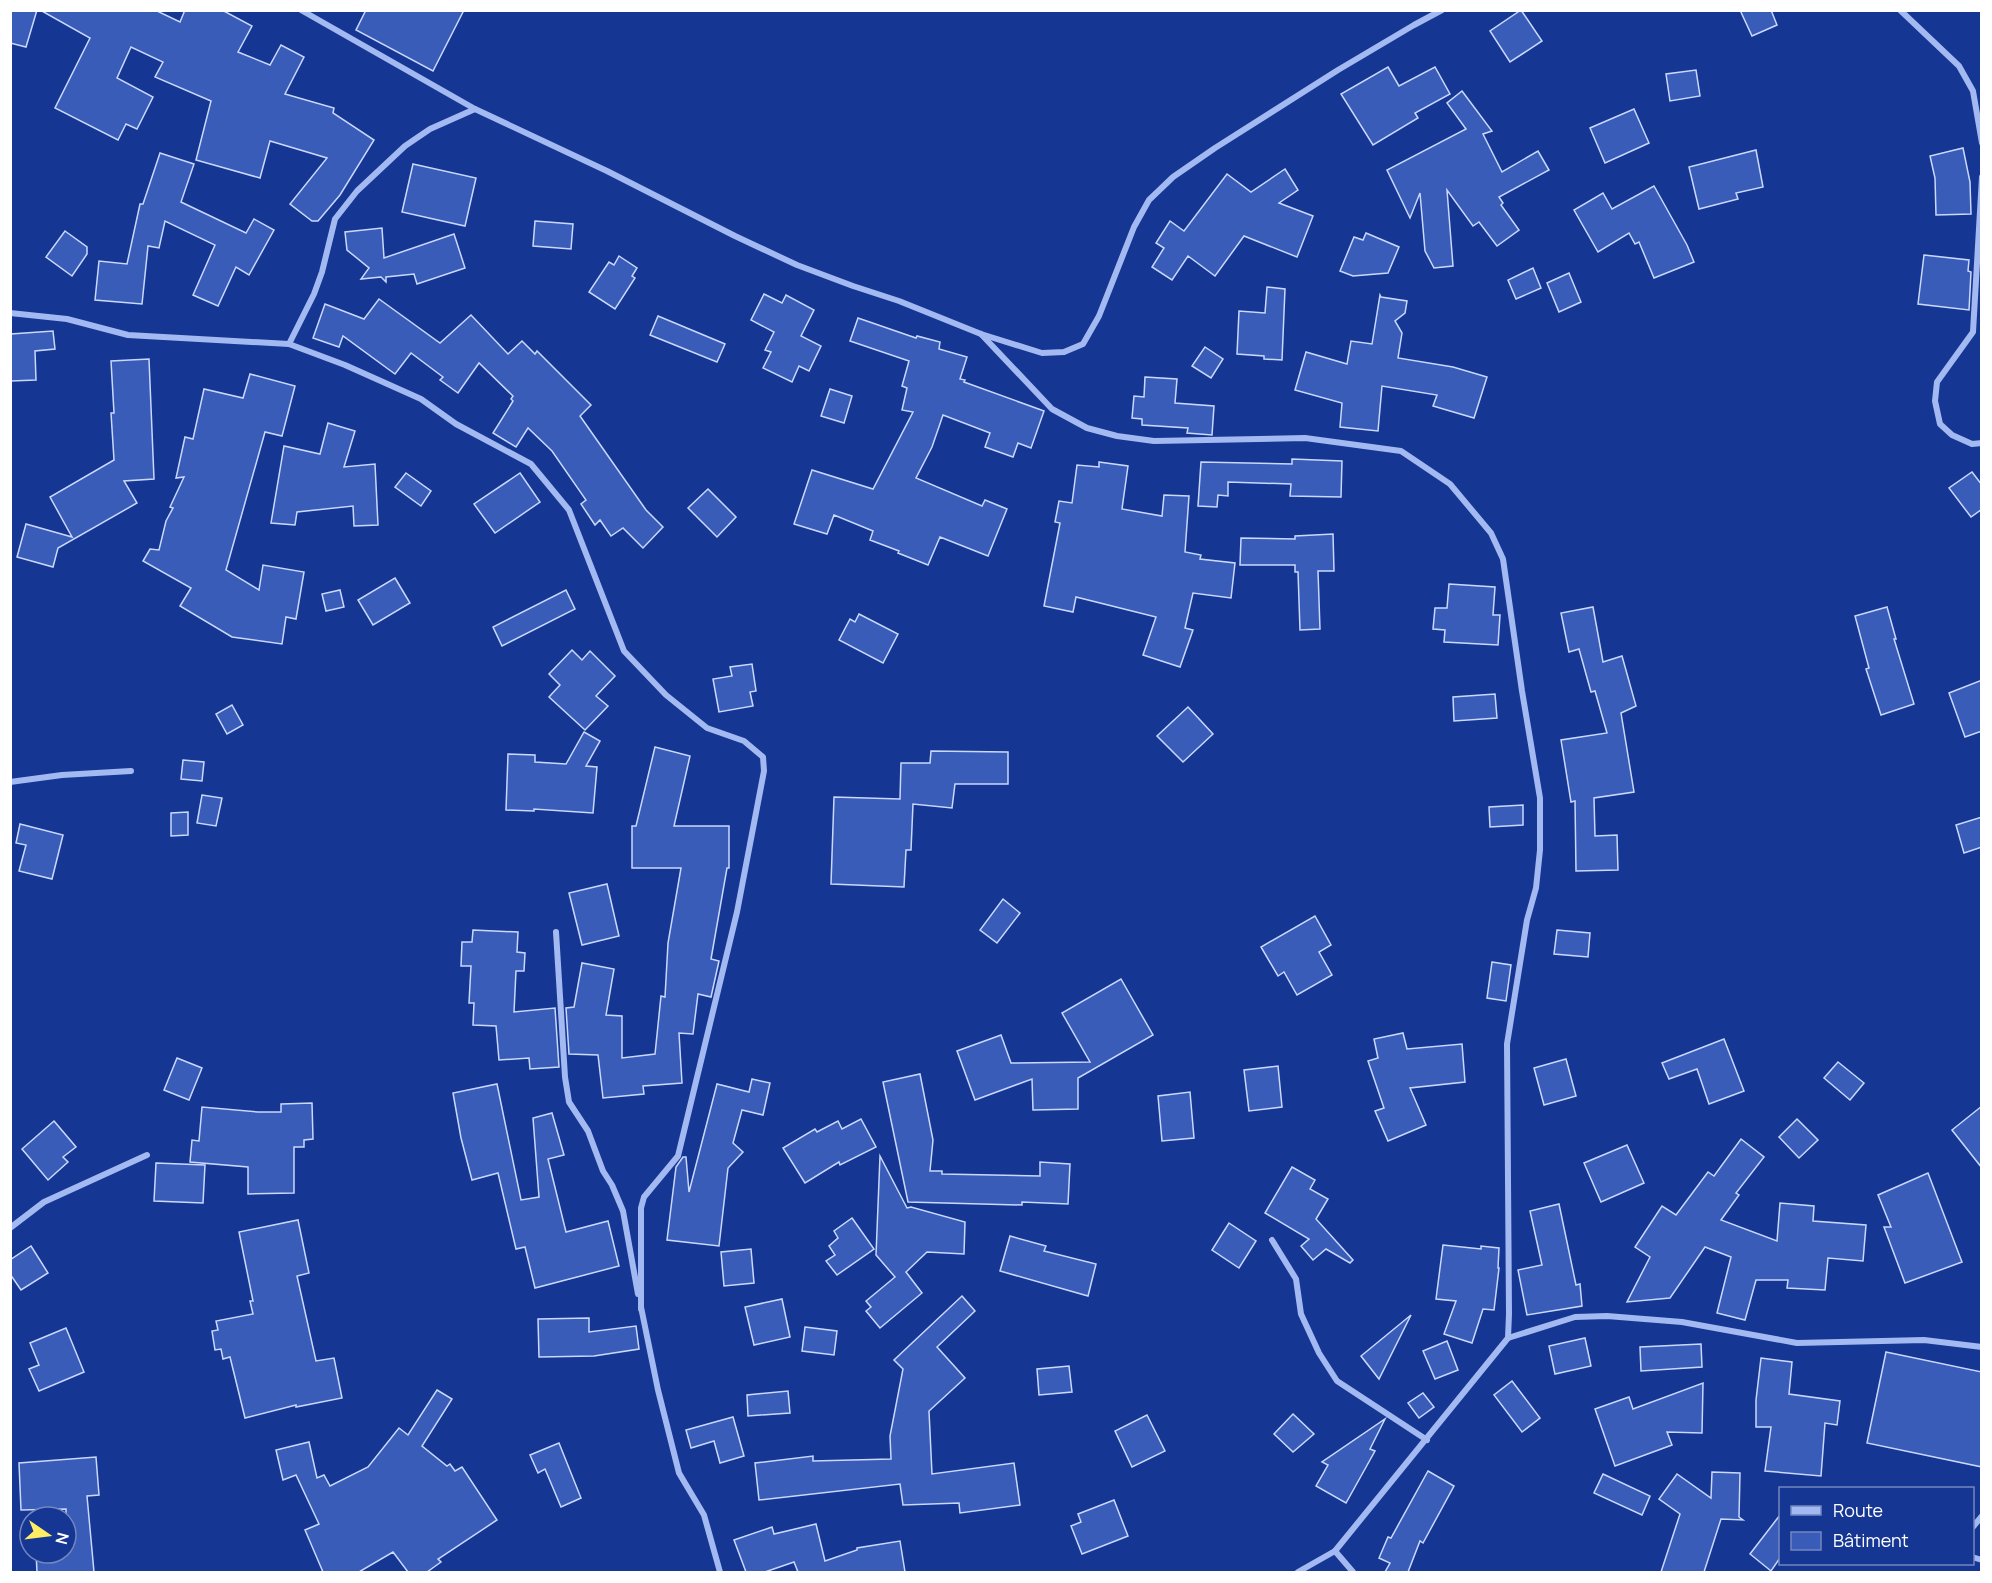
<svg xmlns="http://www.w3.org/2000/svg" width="1992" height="1583" viewBox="0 0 1992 1583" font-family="Manrope,sans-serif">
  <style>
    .building { fill: #395cb9; stroke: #cad8fc; stroke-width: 1.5 }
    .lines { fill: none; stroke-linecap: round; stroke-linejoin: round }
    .minor { stroke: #a3b9f1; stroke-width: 6 }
  </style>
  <rect width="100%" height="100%" fill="#153692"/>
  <g class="building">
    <polygon points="10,10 37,10 26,47 10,43"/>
    <polygon points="40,10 155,10 180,22 185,10 222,10 252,26 238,52 270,65 281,45 304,57 285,94 334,108 333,113 374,140 340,195 318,221 312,221 290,204 327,158 270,141 260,178 196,160 211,101 155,77 163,62 131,47 117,78 153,97 137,129 126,124 118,140 55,108 90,38"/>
    <polygon points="366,10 464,10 433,71 356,30"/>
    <polygon points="1521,10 1542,41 1510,62 1490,31"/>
    <polygon points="1740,10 1771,10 1777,25 1752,36"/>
    <polygon points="1388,67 1399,86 1435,67 1450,94 1415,113 1418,118 1373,145 1341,94"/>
    <polygon points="1696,70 1700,96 1670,101 1666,74"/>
    <polygon points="1462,91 1492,131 1483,134 1502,172 1538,151 1549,170 1499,197 1503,203 1501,205 1519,230 1497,246 1479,222 1473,226 1447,190 1453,266 1434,268 1425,251 1420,193 1410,218 1387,170 1466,129 1447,103"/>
    <polygon points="1634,109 1649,143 1605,163 1590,128"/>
    <polygon points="1963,148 1970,182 1971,214 1936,215 1935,178 1930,156"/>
    <polygon points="1756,150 1763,187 1736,193 1738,199 1699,209 1689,167"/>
    <polygon points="160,153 194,164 181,202 246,233 254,219 274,230 249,275 236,267 218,306 193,295 215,245 165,221 159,248 148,246 142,304 95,300 99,261 127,264 140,204 143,204"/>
    <polygon points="413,164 476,178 465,226 402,212"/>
    <polygon points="1285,169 1298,190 1279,203 1313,216 1297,257 1244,236 1215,276 1188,256 1172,280 1152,267 1164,248 1156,243 1170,221 1184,231 1227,174 1251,192"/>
    <polygon points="1654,186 1687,245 1694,262 1654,278 1639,242 1635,244 1629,233 1598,252 1574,210 1603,193 1612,209"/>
    <polygon points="535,221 573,224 571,249 533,246"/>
    <polygon points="382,228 384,258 454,234 465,268 417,284 414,274 386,277 386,282 381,277 361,279 369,268 347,250 345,232"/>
    <polygon points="65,231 87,247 87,254 72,276 46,257"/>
    <polygon points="1366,233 1399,247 1388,273 1353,276 1340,271 1354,237 1363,240"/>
    <polygon points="1924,255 1969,260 1968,271 1971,272 1969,310 1918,304"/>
    <polygon points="619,256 637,268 632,276 635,278 615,309 589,292 609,262 614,265"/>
    <polygon points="1533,268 1541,288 1516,299 1508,280"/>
    <polygon points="1569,273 1581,302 1559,312 1547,283"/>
    <polygon points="1267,287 1285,289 1282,360 1264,359 1264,356 1237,354 1239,311 1265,313"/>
    <polygon points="764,294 782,303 786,295 814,310 801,336 821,346 809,371 799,366 792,382 763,368 771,352 765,350 774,332 751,320"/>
    <polygon points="1380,295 1381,297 1407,301 1405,313 1395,321 1402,333 1398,358 1453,367 1487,377 1474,418 1433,406 1437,395 1382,386 1378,431 1340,427 1342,403 1295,390 1306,352 1347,364 1351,341 1372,344"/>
    <polygon points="379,299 440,343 471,315 508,354 522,341 535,354 537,351 591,405 580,416 646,510 663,527 643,548 623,528 611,536 600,520 595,525 581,504 586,500 552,451 528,428 516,447 493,433 513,401 511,399 513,396 479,363 458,393 440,380 443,377 411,353 395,374 343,336 339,347 313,338 325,304 364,319"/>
    <polygon points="658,316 725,344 717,362 650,335"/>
    <polygon points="858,318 916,338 917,336 940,342 939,349 967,357 960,379 965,380 964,382 1044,411 1031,448 1018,443 1013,457 985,447 990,433 943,415 932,447 916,478 982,506 985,500 1007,509 988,556 940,537 928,565 898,553 899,551 870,540 873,531 834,515 827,534 794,524 812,470 873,489 913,412 902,410 907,388 902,386 909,361 850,341"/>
    <polygon points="53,331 55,349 35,351 36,380 11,381 11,334"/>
    <polygon points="1205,347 1223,359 1211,378 1192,366"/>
    <polygon points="149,359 154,479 124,481 137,503 58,548 53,567 17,557 26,524 72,537 50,497 114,460 111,413 114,413 111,361"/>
    <polygon points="250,374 295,386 282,436 265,432 226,570 259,590 263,565 304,572 296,619 286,617 282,644 232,637 180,606 191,588 143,561 150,549 159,550 166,521 173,508 170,507 184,477 176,478 185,437 193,439 204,389 243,398"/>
    <polygon points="1145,377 1177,379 1175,403 1214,406 1212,435 1187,433 1188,428 1142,425 1142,419 1132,418 1134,396 1144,397"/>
    <polygon points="830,389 852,396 844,423 821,416"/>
    <polygon points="328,423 355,431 344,467 375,464 378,525 354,526 353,506 297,512 295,525 271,523 284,446 320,454"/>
    <polygon points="1292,459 1342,461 1341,497 1290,496 1291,484 1228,482 1228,496 1218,495 1217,507 1198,506 1201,462 1292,464"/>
    <polygon points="1099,462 1128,466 1122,509 1162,516 1164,495 1189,496 1185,552 1201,555 1200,559 1235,563 1231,598 1193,593 1185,628 1193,630 1180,667 1143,655 1156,617 1076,597 1073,612 1044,606 1060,523 1055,522 1059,501 1072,503 1077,465 1099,467"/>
    <polygon points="1972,472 1982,485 1982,509 1971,517 1949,488"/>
    <polygon points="406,473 431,491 421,506 395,487"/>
    <polygon points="520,473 540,502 495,533 474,504"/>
    <polygon points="708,489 736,517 717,537 688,508"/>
    <polygon points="1333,534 1334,571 1318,571 1320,629 1300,630 1298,572 1295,572 1295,565 1240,565 1241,538 1295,539 1295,536"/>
    <polygon points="395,578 410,603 373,625 358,600"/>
    <polygon points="1449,584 1495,587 1493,615 1500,615 1498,645 1444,642 1445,630 1433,629 1435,608 1447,608"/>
    <polygon points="340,590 344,607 326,611 322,594"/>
    <polygon points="566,590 575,609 502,646 493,627"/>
    <polygon points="1593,607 1603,662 1622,656 1636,706 1621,713 1634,792 1594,798 1595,836 1617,835 1618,870 1576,871 1575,801 1571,802 1561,740 1607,733 1595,691 1591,692 1579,649 1569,652 1561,613"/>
    <polygon points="1887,607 1896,639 1894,639 1914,704 1881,715 1866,669 1869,668 1855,616"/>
    <polygon points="859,614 898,634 883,663 839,640 850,619 855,622"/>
    <polygon points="572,650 582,660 590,651 615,676 596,696 608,706 585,730 549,697 560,685 549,674"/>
    <polygon points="752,664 756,691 750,692 753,706 719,712 713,679 732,676 730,667"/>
    <polygon points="1982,680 1982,731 1965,737 1949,693"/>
    <polygon points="1495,694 1497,718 1454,721 1453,697"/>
    <polygon points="232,705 243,725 227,734 216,714"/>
    <polygon points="1188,707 1213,734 1183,762 1157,736"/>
    <polygon points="584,732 600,741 586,766 597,767 593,813 534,809 534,811 506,810 508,754 535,755 535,762 566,764"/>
    <polygon points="655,747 690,756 674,826 729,826 729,868 727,868 711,959 719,961 711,997 698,994 693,1034 679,1033 682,1083 643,1086 644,1094 603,1098 598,1055 569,1054 566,1008 574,1007 582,963 614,969 606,1015 622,1016 622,1058 655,1054 661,996 665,997 668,943 681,868 632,868 632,826 636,826"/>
    <polygon points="931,751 1008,752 1008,784 955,784 952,808 913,804 911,850 906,850 904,887 831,884 834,797 900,799 901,763 930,763"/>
    <polygon points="183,760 204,762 202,781 181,779"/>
    <polygon points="202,795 222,798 216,826 197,823"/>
    <polygon points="1523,805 1523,825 1490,827 1489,807"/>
    <polygon points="188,812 188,835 171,836 171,813"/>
    <polygon points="1982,817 1982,847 1964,853 1956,825"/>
    <polygon points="20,824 63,835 52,879 19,871 26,845 16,843"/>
    <polygon points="607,884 619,936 582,945 569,893"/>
    <polygon points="1003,899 1020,913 997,943 980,930"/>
    <polygon points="1315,916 1331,945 1319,952 1332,975 1297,995 1284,972 1278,976 1261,947"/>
    <polygon points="473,930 518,932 517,952 525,953 524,971 516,971 514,1012 555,1008 559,1067 530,1069 529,1058 499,1060 496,1026 473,1025 474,1003 469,1003 471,966 461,966 462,942 472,942"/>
    <polygon points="1557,930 1590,933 1588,957 1554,954"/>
    <polygon points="1492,962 1511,965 1506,1001 1487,998"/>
    <polygon points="1121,979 1153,1035 1078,1078 1078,1109 1033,1110 1032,1079 975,1100 957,1051 1001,1035 1011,1063 1090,1062 1062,1013"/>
    <polygon points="1403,1033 1407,1049 1462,1044 1465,1082 1410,1088 1426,1125 1388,1141 1375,1111 1384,1108 1368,1061 1378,1058 1374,1039"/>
    <polygon points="1724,1039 1744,1091 1709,1104 1697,1069 1669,1079 1662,1063"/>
    <polygon points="177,1058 202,1068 189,1100 164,1090"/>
    <polygon points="1566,1059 1576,1096 1544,1105 1534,1068"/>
    <polygon points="1838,1062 1864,1083 1850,1100 1824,1078"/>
    <polygon points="1278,1066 1282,1107 1249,1111 1244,1070"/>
    <polygon points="920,1074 933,1140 930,1171 942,1171 942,1174 1040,1176 1040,1162 1070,1164 1068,1204 1022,1202 1022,1205 908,1202 883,1082"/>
    <polygon points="752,1079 770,1083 763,1115 742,1110 733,1143 743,1152 728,1168 719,1246 667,1240 676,1167 683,1157 686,1157 689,1192 717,1084 749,1092"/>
    <polygon points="497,1084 521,1200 539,1197 533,1118 552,1113 564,1155 548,1159 566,1232 608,1221 619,1266 535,1288 525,1247 516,1249 498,1173 472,1180 461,1138 453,1093"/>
    <polygon points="1190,1092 1194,1138 1162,1141 1158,1096"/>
    <polygon points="312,1103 313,1139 304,1140 304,1147 294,1147 294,1193 248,1194 248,1167 190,1162 192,1140 199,1141 202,1107 258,1112 281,1112 281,1104"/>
    <polygon points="1982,1106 1982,1168 1952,1130"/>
    <polygon points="861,1119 876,1147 840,1165 839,1162 805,1183 783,1148 815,1129 817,1132 838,1121 842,1129"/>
    <polygon points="1797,1119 1818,1140 1799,1158 1779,1137"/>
    <polygon points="54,1121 76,1147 63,1157 68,1162 48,1180 22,1149"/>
    <polygon points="1741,1139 1764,1157 1736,1193 1739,1195 1721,1220 1777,1241 1780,1203 1814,1206 1813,1221 1866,1225 1863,1261 1828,1258 1825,1290 1787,1288 1788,1280 1756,1280 1745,1320 1717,1313 1731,1257 1705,1247 1670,1298 1627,1302 1650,1257 1635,1247 1662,1206 1676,1215 1708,1172 1714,1176"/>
    <polygon points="1627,1145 1644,1183 1601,1202 1584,1163"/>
    <polygon points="880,1156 907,1208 911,1207 965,1222 964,1254 927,1252 906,1272 922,1293 880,1328 866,1311 871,1307 866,1301 895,1277 876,1255"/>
    <polygon points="156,1163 205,1165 203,1203 154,1201"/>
    <polygon points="1292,1167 1315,1180 1310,1189 1328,1199 1316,1219 1353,1260 1350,1263 1326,1249 1313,1260 1301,1246 1309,1239 1265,1213"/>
    <polygon points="1928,1173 1962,1262 1905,1283 1884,1227 1891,1227 1878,1195"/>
    <polygon points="1559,1204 1576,1285 1580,1284 1582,1306 1527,1315 1518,1270 1542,1265 1530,1211"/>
    <polygon points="852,1218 874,1249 837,1275 826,1261 835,1255 829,1246 838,1238 834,1231"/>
    <polygon points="298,1220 309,1273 297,1276 316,1361 334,1358 342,1398 296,1407 296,1405 245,1418 230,1357 223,1359 221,1349 215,1350 212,1331 218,1330 216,1321 253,1314 250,1301 253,1301 239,1232"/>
    <polygon points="1229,1223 1256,1241 1239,1268 1212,1250"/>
    <polygon points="1010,1236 1046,1246 1044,1251 1096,1264 1088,1296 1000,1271"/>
    <polygon points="1443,1245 1481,1249 1481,1246 1499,1248 1498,1268 1499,1268 1494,1310 1483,1309 1472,1343 1444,1334 1456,1301 1436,1299"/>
    <polygon points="31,1246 48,1273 21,1290 10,1274 10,1260"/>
    <polygon points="751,1249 754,1283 724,1286 721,1252"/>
    <polygon points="962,1296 975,1311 937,1347 965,1378 929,1411 932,1474 1014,1463 1020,1505 960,1513 959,1503 903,1505 900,1484 759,1500 755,1463 813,1456 813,1461 891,1459 890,1436 903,1369 894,1360"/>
    <polygon points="782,1299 790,1337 754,1345 745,1307"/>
    <polygon points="1411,1315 1379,1379 1361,1356"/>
    <polygon points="589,1318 589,1332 636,1326 639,1349 594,1356 539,1357 538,1319"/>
    <polygon points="805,1327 837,1331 834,1355 802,1351"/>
    <polygon points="66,1328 84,1372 39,1391 29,1369 39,1365 30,1343"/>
    <polygon points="1585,1338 1591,1366 1555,1374 1549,1346"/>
    <polygon points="1447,1341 1458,1370 1435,1379 1423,1351"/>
    <polygon points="1701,1344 1702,1367 1641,1371 1640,1347"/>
    <polygon points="1886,1352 1982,1372 1982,1467 1867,1443"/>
    <polygon points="1761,1358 1792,1362 1789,1394 1840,1401 1837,1425 1825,1423 1821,1476 1765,1471 1771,1427 1756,1427 1756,1400"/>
    <polygon points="1069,1366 1072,1392 1039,1395 1037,1369"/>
    <polygon points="1512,1381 1540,1418 1522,1432 1494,1395"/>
    <polygon points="1703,1383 1702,1433 1667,1432 1672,1445 1615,1466 1595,1409 1629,1397 1633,1409"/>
    <polygon points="437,1390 452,1399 422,1446 447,1466 450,1464 455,1471 462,1467 497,1520 438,1559 441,1562 427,1572 408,1572 393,1552 359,1572 323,1572 305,1530 319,1524 296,1475 283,1480 276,1450 309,1442 317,1478 324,1475 330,1486 368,1467 399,1428 408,1435"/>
    <polygon points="788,1391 790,1413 748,1416 747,1395"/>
    <polygon points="1423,1393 1434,1407 1419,1418 1408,1403"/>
    <polygon points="1293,1414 1314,1434 1293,1452 1274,1434"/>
    <polygon points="1147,1415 1165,1451 1132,1467 1115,1431"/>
    <polygon points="733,1417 744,1456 720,1463 714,1441 691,1448 686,1430"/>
    <polygon points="1385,1419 1370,1449 1375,1451 1346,1503 1316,1486 1328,1465 1322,1462"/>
    <polygon points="559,1443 581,1498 561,1507 545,1469 538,1473 530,1455"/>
    <polygon points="96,1457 99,1495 87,1496 94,1572 37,1572 36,1553 66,1553 66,1509 21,1510 19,1463"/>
    <polygon points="1428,1471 1454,1486 1423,1543 1420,1541 1408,1572 1385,1572 1390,1563 1379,1558 1388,1537 1391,1538"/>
    <polygon points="1712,1472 1740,1473 1739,1517 1743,1520 1721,1519 1704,1572 1661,1572 1680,1514 1659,1499 1677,1474 1711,1498"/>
    <polygon points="1603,1474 1650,1496 1642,1515 1594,1493"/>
    <polygon points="1114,1500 1128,1536 1082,1554 1071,1526 1081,1522 1078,1514"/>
    <polygon points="1780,1515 1780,1558 1771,1571 1750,1554"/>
    <polygon points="816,1524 825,1561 857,1550 857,1548 900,1541 905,1572 798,1572 794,1562 765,1572 746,1572 734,1540 772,1527 774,1534"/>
  </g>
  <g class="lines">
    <g class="minor">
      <polyline points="301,10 475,109 607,171 735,236 797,265 853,286 899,301 981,334 1042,353 1064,352 1083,344 1099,316 1134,227 1149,200 1173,177 1215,148 1338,70 1414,25 1442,10"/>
      <polyline points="1900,10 1959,66 1973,91 1982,143"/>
      <polyline points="1982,177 1973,332 1937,382 1935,401 1940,424 1952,435 1972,444 1982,443"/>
      <polyline points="10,313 67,319 128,335 289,344 345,365 421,399 456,424 531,464 569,510 624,651 666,695 707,728 744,741 763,757 764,771 737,912 678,1156 644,1197 641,1208 641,1309"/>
      <polyline points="981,334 1052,409 1087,428 1117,436 1154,441 1305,438 1401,451 1450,484 1491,533 1503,559 1522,691 1540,798 1540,850 1536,888 1527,920 1507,1044 1509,1314 1508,1338"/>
      <polyline points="289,344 314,294 322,272 335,219 357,191 405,146 430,129 475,109"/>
      <polyline points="10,782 62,775 131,771"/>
      <polyline points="556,932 565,1077 569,1102 588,1131 603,1171 612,1185 623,1211 638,1294"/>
      <polyline points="10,1228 44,1202 147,1155"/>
      <polyline points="1272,1240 1296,1279 1301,1314 1319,1353 1337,1381 1427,1440"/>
      <polyline points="641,1307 658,1390 679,1473 704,1515 720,1572"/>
      <polyline points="1972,1528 1982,1516"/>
      <polyline points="1335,1551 1353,1572"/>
      <polyline points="1972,1557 1982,1560"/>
      <polyline points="1298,1572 1335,1551 1508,1338 1575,1317 1607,1316 1682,1322 1797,1343 1924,1340 1982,1347"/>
    </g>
  </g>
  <rect width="1992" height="1583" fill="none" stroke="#ffffff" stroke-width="24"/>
  <rect x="1779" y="1487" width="195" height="78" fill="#153692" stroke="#7386be" stroke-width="1.5"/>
  <rect x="1791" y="1506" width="30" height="9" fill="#a3b9f1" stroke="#7386be" stroke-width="1.5"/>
  <text x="1833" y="1517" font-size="18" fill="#ffffff">Route</text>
  <rect x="1791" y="1532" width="30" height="18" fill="#395cb9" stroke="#7386be" stroke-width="1.5"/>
  <text x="1833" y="1547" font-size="18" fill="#ffffff">Bâtiment</text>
  <g transform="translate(48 1535) rotate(104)"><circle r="28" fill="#153692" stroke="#7386be" stroke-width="1.5"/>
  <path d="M0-4.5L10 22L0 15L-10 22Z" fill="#ffed63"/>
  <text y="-9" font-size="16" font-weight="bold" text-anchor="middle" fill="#ffffff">N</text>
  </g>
</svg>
